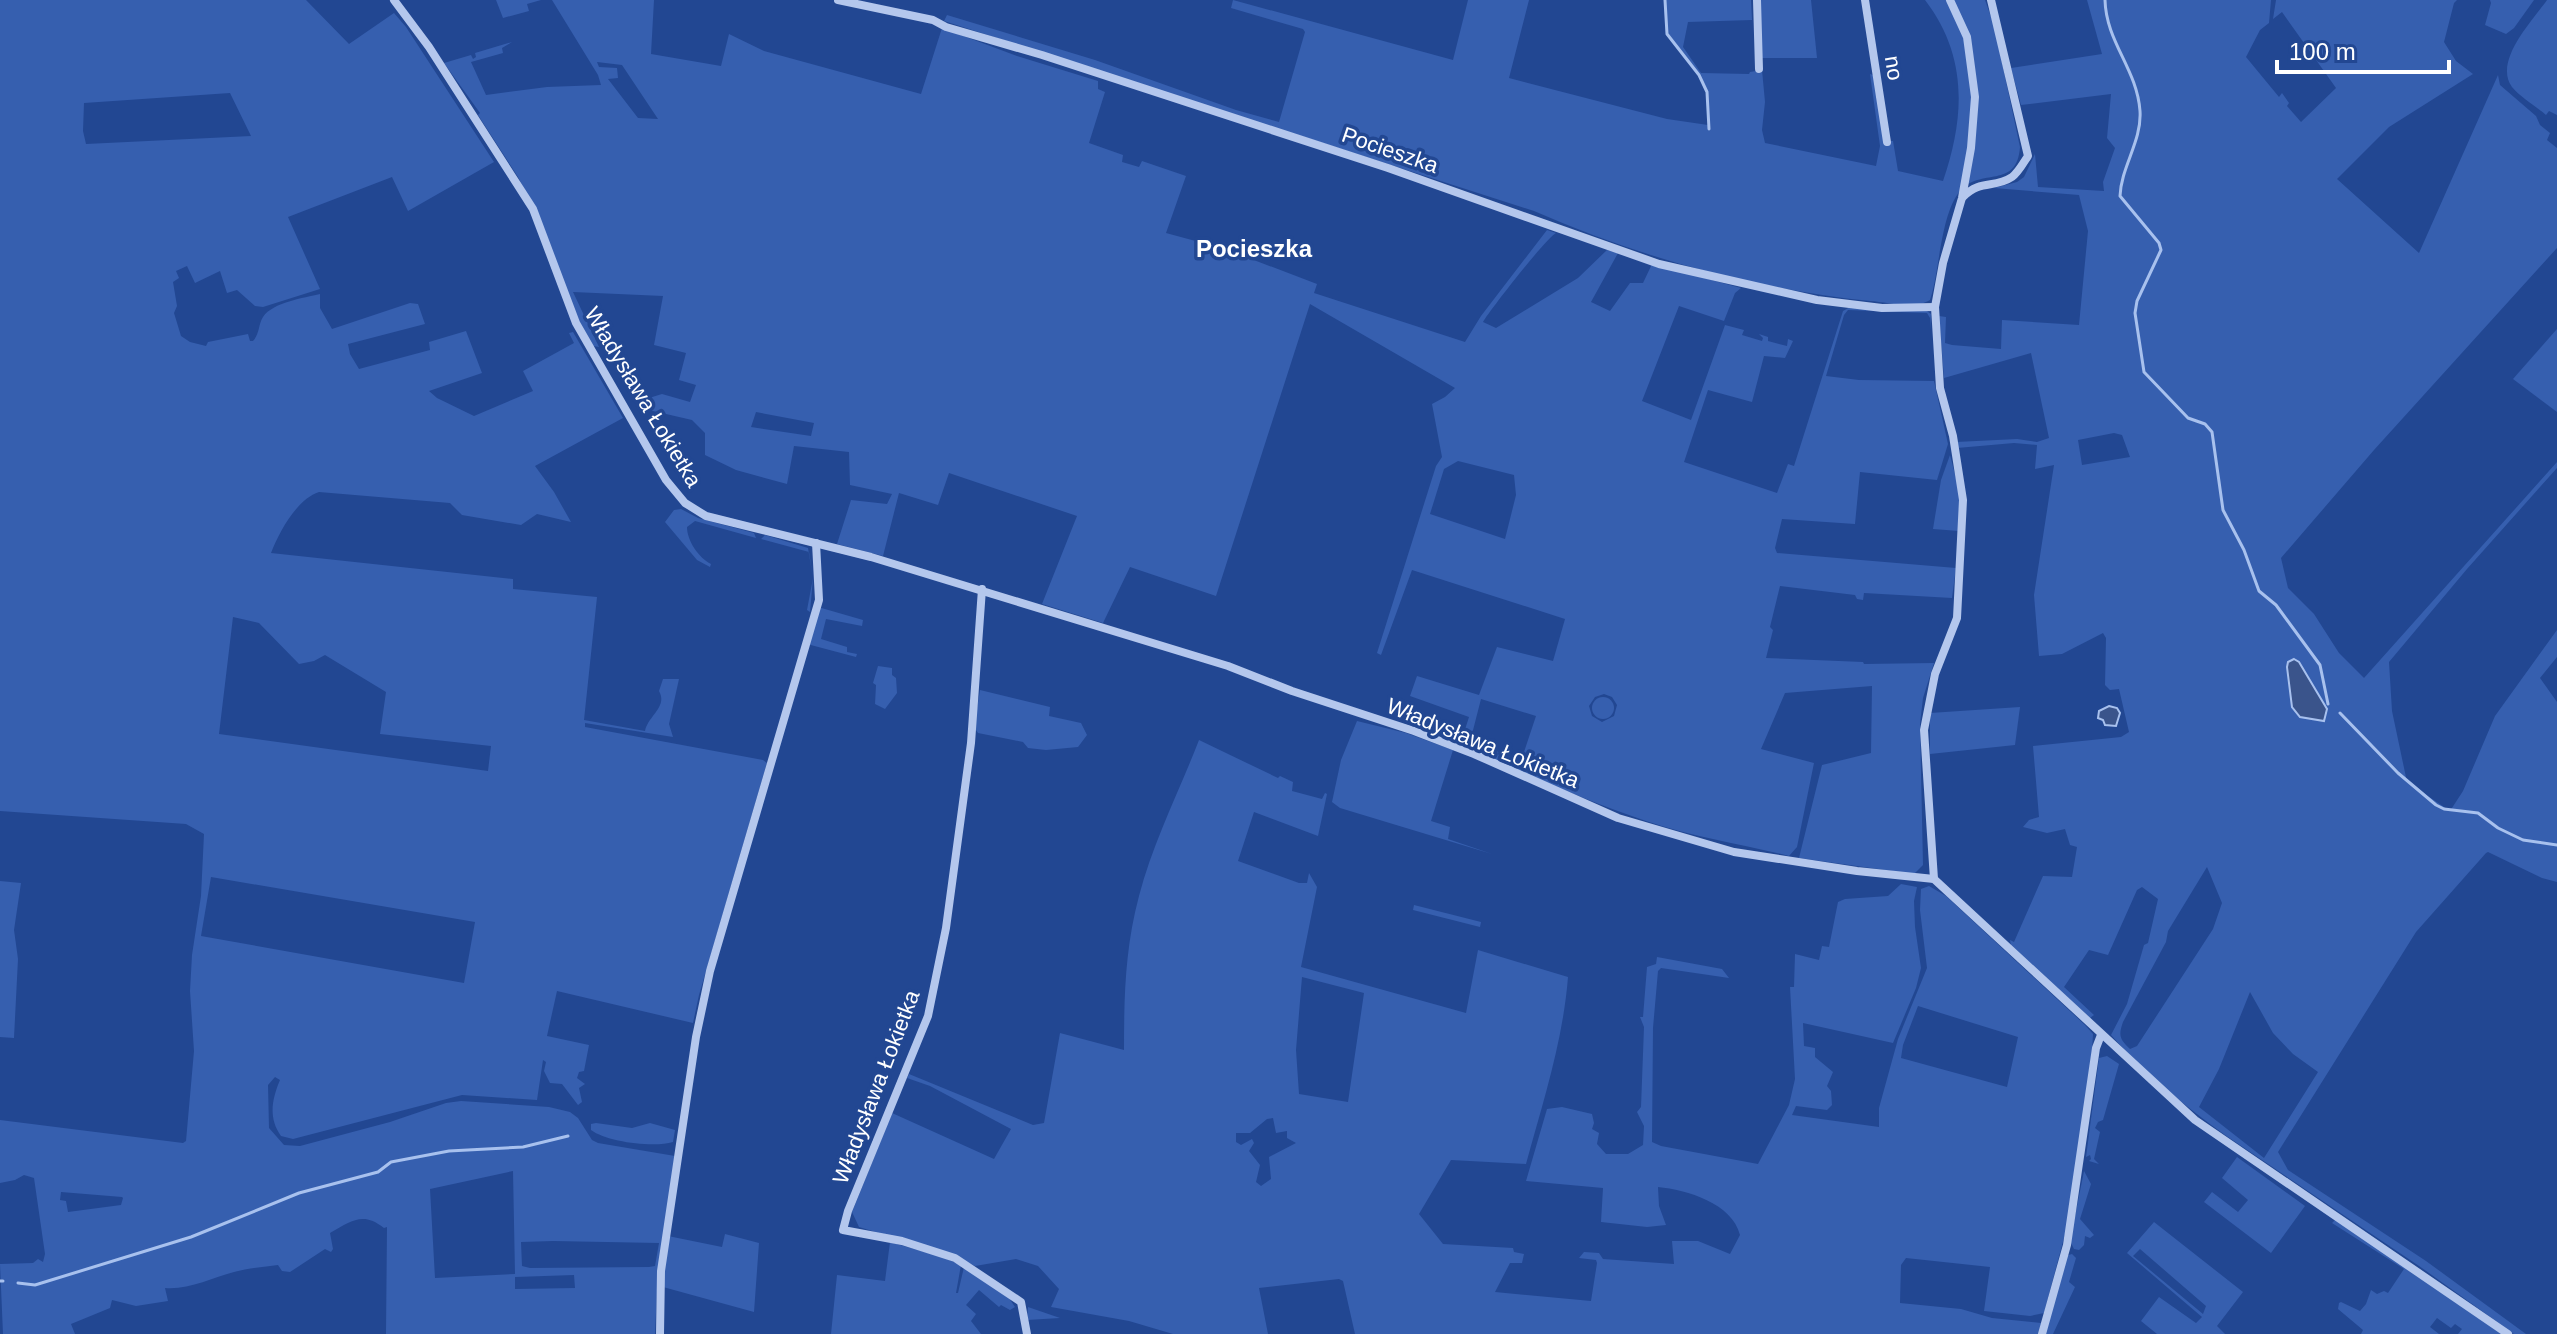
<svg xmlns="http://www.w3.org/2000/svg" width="2557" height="1334" viewBox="0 0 2557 1334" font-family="Helvetica,sans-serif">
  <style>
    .green { fill: #365faf; fill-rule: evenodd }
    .water { fill: #3a548b; stroke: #a8c1ee; stroke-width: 2 }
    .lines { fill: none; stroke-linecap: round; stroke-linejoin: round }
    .stream { stroke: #a8c1ee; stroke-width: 3 }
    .minor { stroke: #b4c7ed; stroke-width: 8 }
    .labels { text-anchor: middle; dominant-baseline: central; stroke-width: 7; stroke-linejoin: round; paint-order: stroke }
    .street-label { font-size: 22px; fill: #fff; stroke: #224792 }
    .neighbourhood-label { font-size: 24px; font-weight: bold; fill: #fff; stroke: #224792 }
  </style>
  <rect width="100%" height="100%" fill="#224792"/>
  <g class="green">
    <path d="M0 0H306L349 44 394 13 406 27 494 162 408 211 392 177 288 217 320 289 263 307 255 306 237 290 227 293 220 271 195 283 187 266 176 271 179 278 173 282 177 306 174 313 181 336 190 342 206 346 208 342 248 334 250 341H253C260 333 258 325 263 317 273 302 304 298 320 294V308L332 329 410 303 418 304 425 324 348 344 350 354 359 369 430 350 429 342 466 331 482 373 429 391 437 398 474 416 533 391 523 371 574 343 569 333 573 332 623 418 535 466 554 492 571 522 537 514 521 525 462 515 450 503 319 492C297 499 279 532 271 553L513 579V589L597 597 584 720 645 731C648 716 668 707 659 691L663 679H679L669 724 673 737 585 723V727L763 760 767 763 699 995 693 1023 557 991 547 1036 589 1045 584 1071 579 1072 577 1078 585 1084 579 1088 582 1102 578 1105 562 1084 550 1083 544 1071 546 1062 543 1060 537 1100 462 1095 293 1139 281 1136C268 1118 272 1099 280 1080L275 1077 268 1085 269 1128 284 1145 300 1146 390 1122 446 1103 461 1101 549 1107 570 1112 578 1118 592 1140 598 1143 675 1156 658 1270 655 1334H386L387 1227 384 1228C363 1211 351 1221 330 1233L333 1249 331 1252 325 1249 290 1272 282 1271 278 1265C264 1267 248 1268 234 1272 212 1278 188 1290 165 1288L168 1301 136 1306 112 1300 110 1308 71 1324 75 1334H3L0 1264 33 1263 38 1259 43 1262 45 1254 34 1178 24 1175 15 1180 0 1183V1120L183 1143 186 1141 194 1051 190 991 192 955 201 896 204 834 186 824 0 811ZM230 93 251 136 86 144 83 131 84 103ZM233 617 259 623 299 664 314 661 325 655 386 692 380 734 491 746 488 771 219 734ZM211 877 475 922 464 983 201 936ZM513 1171 515 1274 435 1278 430 1189ZM61 1192 122 1197 123 1198 121 1205 68 1212 66 1201 60 1200ZM553 1241 659 1243 655 1266 649 1267 530 1268 522 1266 521 1242ZM574 1275 575 1288 515 1289V1277Z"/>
    <polygon points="496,0 541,0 527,4 529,11 503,18"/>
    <path d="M552 0H654L651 54 721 66 729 34 764 51 921 94 942 28 1017 56 1098 81V89L1105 92 1089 143 1123 155 1122 162 1139 167 1142 161 1186 176 1166 233 1225 249 1317 284 1314 293 1465 342 1481 316 1547 230 1556 233C1547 237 1490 310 1483 322L1496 328 1578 278 1607 250 1618 253 1591 302 1610 311 1630 283H1643L1652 264 1741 288 1735 293 1724 321 1679 306 1642 401 1691 420 1725 325 1744 330 1742 335 1762 341 1763 338 1759 334 1768 337V341L1787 346 1788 339 1793 341 1785 358 1764 356 1752 402 1708 390 1684 462 1777 493 1788 464 1794 466 1843 311 1850 307 1927 311 1931 314 1930 330V318L1927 313 1848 310 1844 315 1826 376 1859 380 1934 381 1948 444 1937 480 1860 472 1855 524 1782 519 1775 548 1777 553 1956 568 1952 598 1864 593 1863 600 1857 599 1855 595 1780 586 1770 627 1773 630 1766 658 1863 662 1864 664 1934 663 1923 698 1920 724 1923 865 1914 874 1799 858 1822 765 1871 753 1872 686 1785 693 1761 749 1814 763 1797 847 1789 856C1742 844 1693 837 1646 821 1582 800 1521 771 1460 745L1469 717 1410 696 1417 676 1479 695 1497 647 1553 661 1565 619 1412 570 1381 655 1377 653 1436 466 1442 457 1432 404 1445 397 1455 388 1310 304 1216 596 1130 567 1103 623 1042 604 1077 516 949 473 938 505 899 493 883 556 837 544 851 500 887 504 892 494 850 485 849 452 794 446 787 484 736 470 705 455V433L692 420 640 408 636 402 662 394 690 402 696 385 679 380 686 353 654 345 663 296 573 292 599 347 593 346 583 331 555 263 544 228 518 177 478 115 480 113 444 63 471 55 473 59 476 57 475 53 512 42 502 48 503 53 471 62 486 95 547 87 601 85 598 75ZM597 62 622 65 658 119 638 118 608 79 618 78 617 68 599 67ZM756 412 814 423 811 436 751 427ZM1458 461 1514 475 1516 495 1505 539 1430 514 1444 469ZM1604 694 1612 697 1617 705 1614 716 1602 722 1592 716 1589 706 1595 697ZM1481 699 1536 716 1521 761 1479 744 1471 738Z"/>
    <path d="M1233 0 1453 60 1468 0H1529L1509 78 1667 119 1708 125 1706 92 1698 74 1666 34 1664 0H1751L1752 20 1688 22 1683 47 1701 73 1749 74 1750 72 1762 70 1765 102 1762 130 1765 143 1876 166 1880 146 1870 74 1873 75 1890 141H1893L1898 171 1943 181C1965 117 1968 56 1925 0H1985L1994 25 2020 147C2017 190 1980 167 1960 191 1940 215 1940 271 1930 300 1914 310 1888 302 1870 301 1753 289 1642 258 1534 211L944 21 947 15 1095 60 1236 110 1279 122 1305 32 1303 29 1231 8Z"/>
    <polygon points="1758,0 1811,0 1817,58 1762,58"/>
    <path d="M2087 0H2271L2269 23 2260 30 2246 57 2279 97 2282 93 2289 103 2287 106 2301 122 2336 88 2282 12 2273 19 2276 0H2457L2454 3 2444 42 2456 61 2473 74 2389 127 2337 179 2419 253 2498 75 2500 85 2536 116 2540 125 2550 133 2547 140 2557 148V248L2374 450 2281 558 2288 588 2314 614 2339 653 2364 678 2557 462V468L2467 569 2389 662 2392 711 2407 782 2450 811 2463 791 2495 716 2557 630V657L2540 678 2557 702V882L2542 878 2488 852 2486 853 2416 932 2278 1152 2288 1170 2426 1261 2526 1334H2514L2422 1268 2225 1135C2185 1106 2144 1073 2111 1035L2127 1004 2144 945 2148 943 2158 899 2142 887 2137 890 2108 955 2089 950 2064 987 2094 1015 2090 1018 2011 946 2010 940 2014 942 2043 876 2072 877 2077 847 2070 845 2065 829 2047 833 2023 827 2029 820 2039 817 2033 746 2121 737 2129 732 2119 689 2110 690 2105 685 2106 638 2103 633 2062 654 2039 656 2034 595 2054 465 2035 469 2037 445 2014 443 1957 448 1956 442 2017 439 2037 442 2049 438 2031 353 1944 378 1939 316 1946 317 1945 343 1952 345 2001 349 2002 320 2079 325 2088 231 2079 195 1994 188 2017 182 2024 177 2035 154 2038 187 2104 191 2103 182 2115 148 2107 138 2111 94 2021 105 2011 68 2102 54ZM2114 433 2122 435 2130 457 2082 465 2078 440ZM2207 867 2222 903 2213 929 2137 1046 2130 1049C2120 1039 2118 1036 2123 1022L2166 942 2168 931ZM2250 992 2273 1033 2293 1054 2318 1072 2264 1158 2199 1107 2219 1069Z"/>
    <polygon points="2490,0 2534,0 2514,28 2506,34 2485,25 2491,3"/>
    <path d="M2547 0H2557V115L2549 111 2546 115C2536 106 2520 97 2512 87 2493 61 2533 20 2547 0Z"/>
    <polygon points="2557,329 2557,412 2513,379"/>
    <polygon points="1950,455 1959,490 1959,531 1933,529 1941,480"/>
    <path d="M681 509 698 518 754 533 756 538 695 521 687 527C687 541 699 558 711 564L710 567 697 560 665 522 674 510Z"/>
    <polygon points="765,535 808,548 813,578 810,612 807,610 813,578 809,552 761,539"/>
    <polygon points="818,607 863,620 862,626 826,619 821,639 847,647 847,652 857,654 856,657 807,644"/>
    <polygon points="878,666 892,668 892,675 896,678 897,693 885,709 875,704 876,685 873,683"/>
    <polygon points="980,690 1050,707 1049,716 1081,723 1087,735 1078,747 1046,750 1028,748 1023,742 978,733 974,727"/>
    <circle cx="1603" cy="708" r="11"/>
    <polygon points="2020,707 2015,745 1930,754 1930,713"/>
    <polygon points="1357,721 1406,733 1453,750 1431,821 1450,827 1448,839 1492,854 1340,808 1332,802 1341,760"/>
    <path d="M1199 740 1278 778 1280 776 1293 782 1292 791 1322 799 1325 793 1327 794 1318 836 1254 812 1238 861 1299 883H1307L1309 873 1317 887 1301 967 1466 1013 1478 950 1568 977C1563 1041 1543 1102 1526 1164L1451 1160 1419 1214 1443 1244 1513 1248 1514 1252 1524 1254 1522 1263H1510L1495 1292 1591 1301 1597 1263 1596 1260 1579 1258 1584 1252 1599 1253 1603 1259 1674 1264 1672 1241H1698L1730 1254 1740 1235C1732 1203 1687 1190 1658 1187L1659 1206 1666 1225 1647 1227 1601 1222 1603 1188 1526 1181 1547 1109 1562 1107 1592 1114 1594 1123 1592 1129 1599 1133 1597 1144 1606 1154H1628L1643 1145 1644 1126 1637 1112 1641 1107 1644 1027 1640 1017H1643L1647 967 1656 964 1657 957 1722 969 1729 978 1661 968 1658 971 1653 1028 1652 1142 1661 1146 1758 1164 1789 1105 1795 1079 1790 987H1794L1795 954 1819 960 1822 946 1829 947 1838 902 1845 899 1888 896 1901 884 1917 887 1914 901 1915 927 1921 968 1916 988 1893 1043 1803 1023 1804 1046 1815 1048V1057L1833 1072 1827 1086 1831 1091 1832 1105 1827 1110 1796 1106 1792 1115 1879 1127V1108L1898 1039 1927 968 1920 910 1921 889 1929 886 1946 896 2085 1025 2093 1034 2092 1051 2069 1219 2044 1313 2030 1316 1984 1311 1990 1267 1906 1258 1901 1265 1900 1303 1961 1309 1992 1318 2041 1323 2039 1334H1355L1343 1281 1339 1279 1259 1288 1268 1334H1173L1129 1321 1051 1307 1059 1289 1038 1266 1016 1259 975 1266 957 1257 859 1227 852 1212 892 1113 994 1159 1011 1129 930 1086 907 1078 909 1074 1033 1125 1044 1123 1060 1033 1124 1050C1124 998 1125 948 1139 896 1153 842 1179 792 1199 740ZM1302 977 1364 993 1348 1102 1299 1094 1296 1050ZM1918 1006 2018 1037 2007 1087 1901 1058 1903 1045ZM1273 1118 1276 1133 1287 1131V1138L1296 1143 1269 1157 1271 1179 1261 1186 1256 1182 1260 1165 1249 1151 1254 1143 1252 1139 1241 1145 1236 1142V1133H1250L1267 1119Z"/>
    <polygon points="0,881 21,883 14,930 18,959 14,1038 0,1037"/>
    <polygon points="1414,905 1481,922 1480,927 1413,910"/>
    <polygon points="2107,1056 2119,1064 2103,1120 2098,1122 2095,1128 2100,1132 2094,1159 2099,1164 2089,1161 2091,1159 2090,1155 2086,1157 2099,1058"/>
    <path d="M596 1123 632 1128 650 1123 675 1130 673 1142C654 1148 607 1142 591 1130V1124Z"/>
    <polygon points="2237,1157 2305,1206 2271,1253 2204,1202 2212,1192 2238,1212 2248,1200 2222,1178"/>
    <polygon points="2084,1171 2091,1184 2080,1219 2094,1235 2090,1238 2085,1236 2084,1245 2079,1250 2074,1249 2070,1241"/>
    <polygon points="2335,1220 2502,1334 2458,1334 2462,1329 2455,1324 2451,1328 2437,1318 2430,1327 2439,1334 2361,1334 2363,1330 2338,1309 2339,1303 2341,1302 2360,1311 2366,1304 2371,1290 2377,1294 2384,1291 2388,1293 2404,1269 2332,1223"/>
    <path d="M2154 1222 2243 1292 2217 1326 2225 1334H2157L2141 1321 2159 1297 2196 1323 2202 1317 2127 1253ZM2140 1249 2206 1306 2203 1314 2133 1256Z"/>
    <polygon points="725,1234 759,1243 754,1312 663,1287 668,1236 722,1247"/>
    <polygon points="890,1242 942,1257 961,1265 956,1293 958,1293 964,1267 1007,1295 1015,1307 1010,1310 1001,1305 999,1307 979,1290 966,1305 976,1314 971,1321 981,1334 831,1334 837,1275 885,1281"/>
    <polygon points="2072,1254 2076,1258 2069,1282 2075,1287 2053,1334 2045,1334 2065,1256"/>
    <polygon points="1028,1307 1060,1318 1027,1320"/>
  </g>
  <g class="water">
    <polygon points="2294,659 2299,662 2327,709 2324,721 2300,717 2292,707 2287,667 2288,662"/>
    <polygon points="2109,706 2117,708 2120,713 2116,726 2105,725 2103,720 2098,718 2099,711"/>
  </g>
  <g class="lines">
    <g class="stream">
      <polyline points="1665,0 1667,34 1699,75 1707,92 1709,129"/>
      <path d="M2105 0C2106 42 2137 69 2140 111 2142 141 2121 167 2120 196L2159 243 2161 250 2137 301 2135 313 2144 372 2188 418 2205 424 2212 432 2223 510 2244 550 2259 591 2276 605 2320 665 2328 704"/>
      <polyline points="2340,713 2398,773 2436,805 2444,809 2478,813 2498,828 2523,840 2557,845"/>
      <polyline points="0,1281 3,1281"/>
      <polyline points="18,1283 35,1285 191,1237 299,1193 378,1172 391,1162 449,1151 523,1147 568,1136"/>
    </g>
    <g class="minor">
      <polyline points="394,0 429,47 533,209 576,323 666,480 685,503 706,516 871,557 1228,666 1292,691 1414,731 1474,754 1618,818 1734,852 1857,871 1934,879 2195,1120 2508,1334"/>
      <polyline points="838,0 933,20 946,27 1042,55 1388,168 1659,264 1817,300 1882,308 1935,307"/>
      <polyline points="1757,0 1759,69"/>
      <polyline points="1865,0 1887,142"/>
      <path d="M1963 197C1981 179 1994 189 2012 177 2018 173 2024 162 2028 156L1991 0"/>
      <polyline points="982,589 971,743 946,928 928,1016 848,1211 843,1230 902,1241 955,1258 1021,1302 1027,1334"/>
      <polyline points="1934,879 1924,730 1935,674 1957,618 1963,500 1953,436 1940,388 1935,307 1943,263 1962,198 1971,148 1975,97 1967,37 1950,0"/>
      <polyline points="660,1334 661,1271 696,1037 710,971 819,600 816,543"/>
      <polyline points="2042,1334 2067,1245 2096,1048 2101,1035"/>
    </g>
  </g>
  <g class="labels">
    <g class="street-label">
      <text transform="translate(1894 68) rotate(81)">no</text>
      <text transform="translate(1390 150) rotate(19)">Pocieszka</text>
      <text transform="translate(643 397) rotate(59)">Władysława Łokietka</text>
      <text transform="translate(1483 743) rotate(22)">Władysława Łokietka</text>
      <text transform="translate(876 1087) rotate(-69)">Władysława Łokietka</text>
    </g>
    <g class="neighbourhood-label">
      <text x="1254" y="248">Pocieszka</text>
    </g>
  </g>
  <path d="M2277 60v12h172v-12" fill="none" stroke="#ffffff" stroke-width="4"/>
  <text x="2289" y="60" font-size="24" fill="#ffffff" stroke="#224792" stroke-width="6" paint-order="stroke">100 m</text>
</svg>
